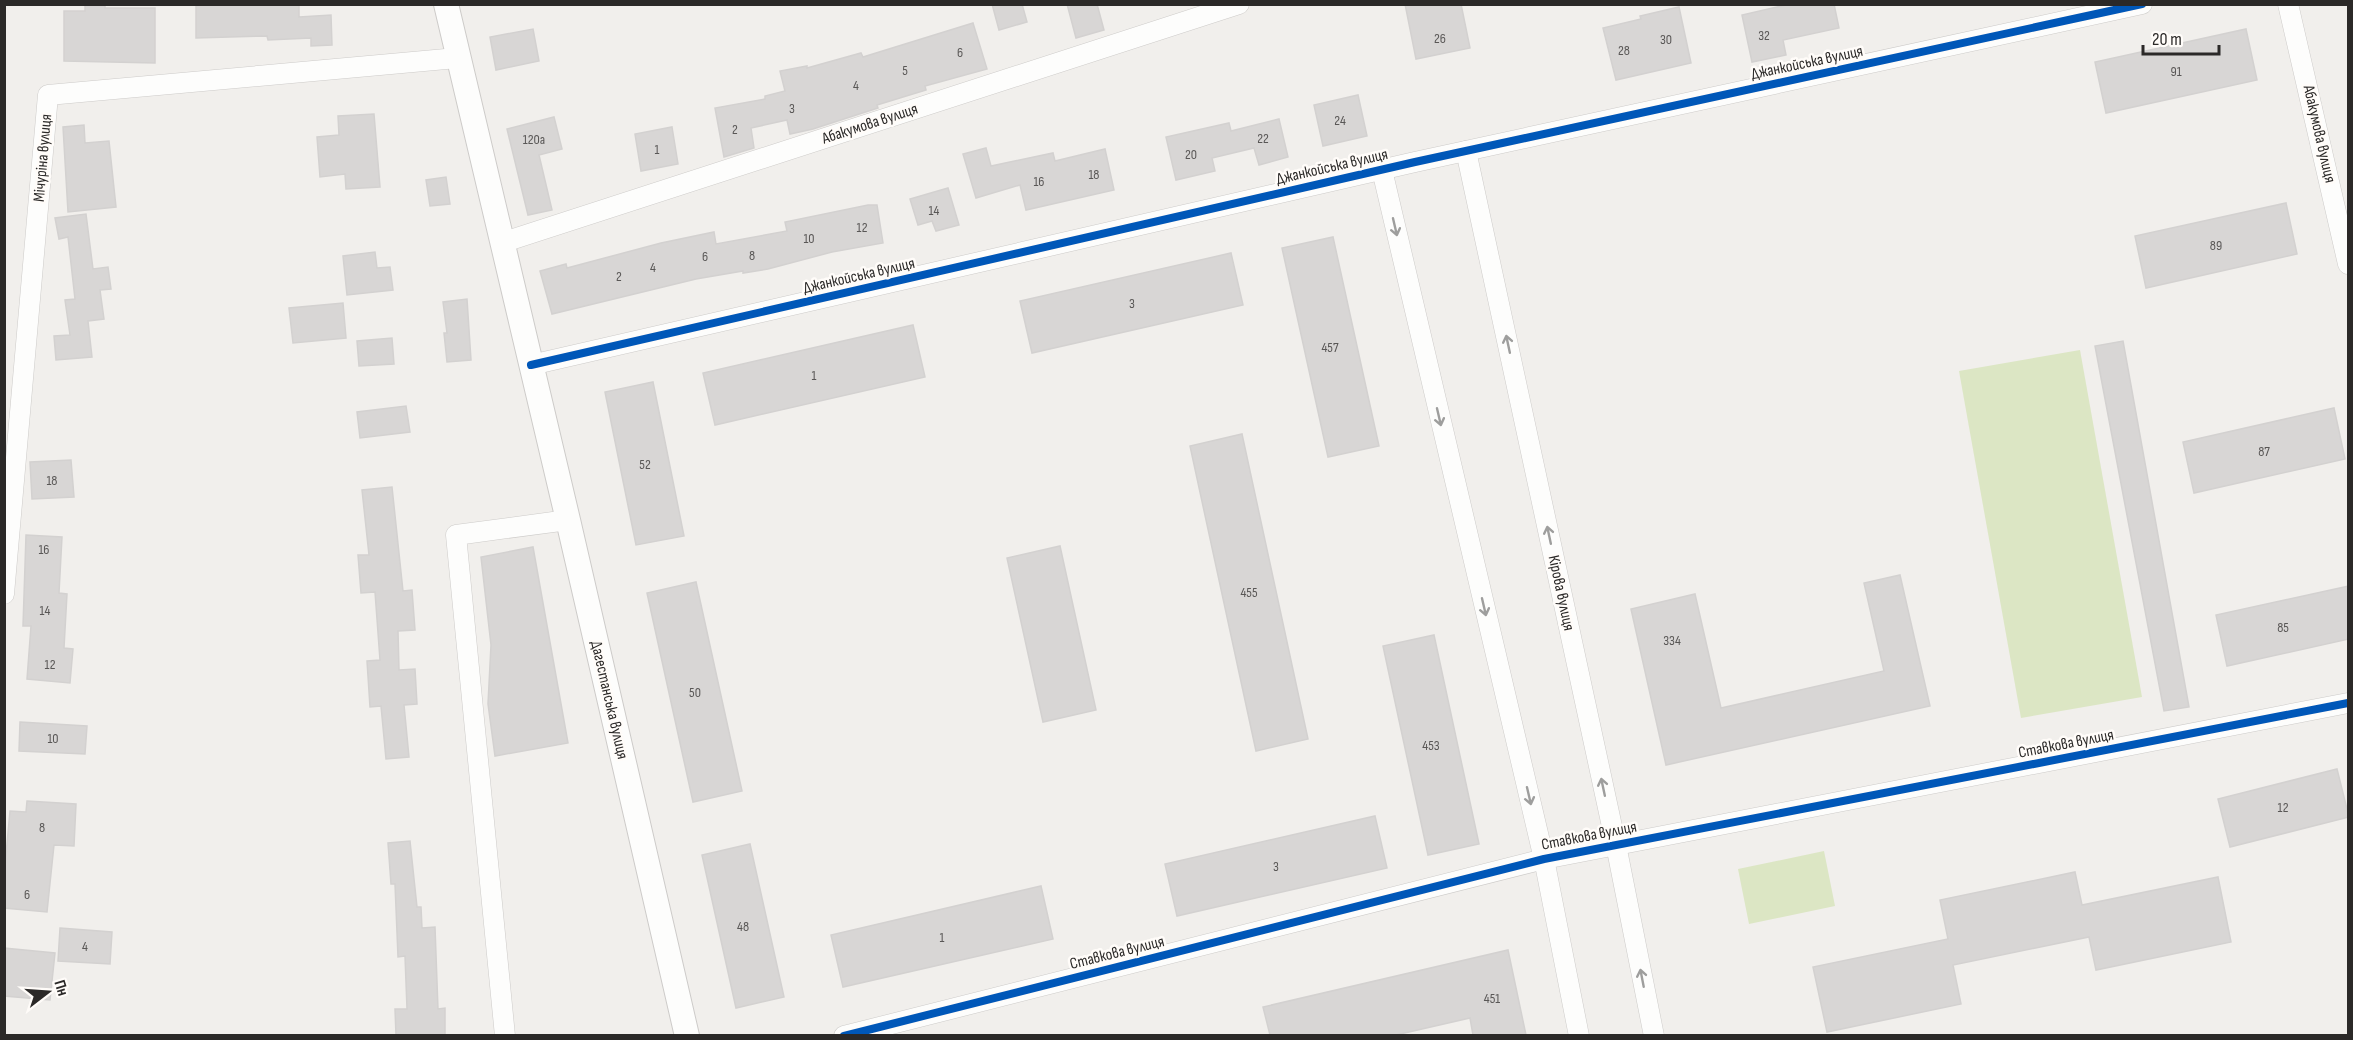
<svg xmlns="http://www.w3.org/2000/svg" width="2353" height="1040" viewBox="0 0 2353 1040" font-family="'Sofia Sans Condensed',sans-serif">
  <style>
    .green { fill: #dce6c4 }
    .building { fill: #d8d6d5; stroke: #d3d1d0; stroke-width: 1.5 }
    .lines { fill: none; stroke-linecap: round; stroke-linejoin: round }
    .minor-casing { stroke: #cdcbc9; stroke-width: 21 }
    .tertiary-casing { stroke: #cdcbc9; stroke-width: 26 }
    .minor { stroke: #fdfdfc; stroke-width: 20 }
    .tertiary { stroke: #fdfdfc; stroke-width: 24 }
    .cycleway-casing { stroke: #fffcf9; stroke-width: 11 }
    .cycleway { stroke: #0057b8; stroke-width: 8 }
    .oneway { stroke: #9e9e9d }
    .labels { text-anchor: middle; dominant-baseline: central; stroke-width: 5; stroke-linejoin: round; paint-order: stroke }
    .number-label { font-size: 14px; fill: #595756 }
    .street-label { font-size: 16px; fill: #2b2928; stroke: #fffcf9 }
  </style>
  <rect width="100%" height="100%" fill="#f1efec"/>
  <g class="green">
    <polygon points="2080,350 2142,697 2021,718 1959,371"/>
    <polygon points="1824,851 1835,906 1749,924 1738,869"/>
  </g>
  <g class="building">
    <polygon points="85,4 105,4 105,8 155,8 155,63 64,61 64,11 85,11"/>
    <polygon points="196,4 299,4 299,17 331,15 332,45 311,46 311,38 268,40 267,36 196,38"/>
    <polygon points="992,4 1022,4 1027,22 999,30"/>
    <polygon points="1067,4 1097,4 1104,30 1076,38"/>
    <polygon points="1405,4 1461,4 1470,48 1416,59"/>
    <polygon points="1790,4 1834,4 1839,28 1783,40 1786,55 1752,62 1742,15"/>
    <polygon points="1679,7 1691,63 1616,80 1603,28 1641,19 1640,16"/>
    <polygon points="973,23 987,69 925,86 926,90 877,105 878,108 813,129 790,134 787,120 751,128 754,148 724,157 715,108 765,99 765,96 785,91 780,71 807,66 807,68 861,53 863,57"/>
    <polygon points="533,29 539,61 496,70 490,37"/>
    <polygon points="2246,29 2257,80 2106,113 2095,62"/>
    <polygon points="1358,95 1367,136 1323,146 1314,105"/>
    <polygon points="374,114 380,187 346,189 345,174 320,177 317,137 339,135 338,116"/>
    <polygon points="554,117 562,149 539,155 552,210 528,215 507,129"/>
    <polygon points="1279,119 1288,157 1259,165 1254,148 1212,158 1215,171 1176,180 1166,137 1229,123 1231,131"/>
    <polygon points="84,125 85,143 109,141 116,207 68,212 63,127"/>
    <polygon points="672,127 678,164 641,171 635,134"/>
    <polygon points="986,148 991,166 1053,153 1055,161 1105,149 1114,190 1026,210 1020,185 976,198 963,154"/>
    <polygon points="446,177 450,204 430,206 426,180"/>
    <polygon points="948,188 959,225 936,231 932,221 918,225 910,199"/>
    <polygon points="2286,203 2297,254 2146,288 2135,236"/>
    <polygon points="868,205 877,205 883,243 832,252 768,269 743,273 743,271 696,279 552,314 540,271 566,264 567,268 661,243 714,232 716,244 787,231 785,222"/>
    <polygon points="86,214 93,269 108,267 111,289 100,290 104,319 88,321 92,357 56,360 54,336 70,335 65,300 75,299 68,237 59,239 55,218"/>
    <polygon points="1333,237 1379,446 1328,457 1282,248"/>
    <polygon points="375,252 377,268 390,267 393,290 347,295 343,256"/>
    <polygon points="1231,253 1243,305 1032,353 1020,301"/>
    <polygon points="467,299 471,360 447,362 444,333 447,333 443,302"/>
    <polygon points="343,303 346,338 293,343 289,308"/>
    <polygon points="913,325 925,377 715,425 703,373"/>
    <polygon points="392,338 394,364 359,366 357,341"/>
    <polygon points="2123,341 2189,707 2164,711 2095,346"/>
    <polygon points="653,382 684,536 636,545 605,392"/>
    <polygon points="406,406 410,432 360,438 357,412"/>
    <polygon points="2334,408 2345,459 2194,493 2183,442"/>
    <polygon points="1242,434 1308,739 1256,751 1190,446"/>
    <polygon points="71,460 74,497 32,499 30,462"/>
    <polygon points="392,487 403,591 412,590 415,630 398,631 399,670 415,669 417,704 404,705 409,757 386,759 381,706 370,707 367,661 380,660 375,592 361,593 358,555 369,555 362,490"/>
    <polygon points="26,535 62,537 59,593 67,594 64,648 73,649 70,683 27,679 31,626 23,626"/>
    <polygon points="1060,546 1096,710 1043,722 1007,558"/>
    <polygon points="533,547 568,743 495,756 488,704 491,645 481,557"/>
    <polygon points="1900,575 1930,706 1666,765 1631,609 1695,594 1721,708 1884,671 1864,583"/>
    <polygon points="696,582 742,791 693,802 647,593"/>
    <polygon points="2349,586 2349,639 2227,666 2216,615"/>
    <polygon points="1434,635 1479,844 1428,855 1383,646"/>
    <polygon points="20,722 87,726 85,754 19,751"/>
    <polygon points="2337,769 2349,817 2230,847 2218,799"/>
    <polygon points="27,801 76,804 74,846 54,845 47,912 4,908 4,876 10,811 26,812"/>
    <polygon points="1375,816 1387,868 1177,916 1165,864"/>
    <polygon points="410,841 417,907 421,907 422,928 435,927 438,1009 445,1008 445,1035 396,1035 395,1009 407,1009 405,956 398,957 395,884 391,884 388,843"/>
    <polygon points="750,844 784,997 736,1008 702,855"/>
    <polygon points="2075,872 2082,905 2218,877 2231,942 2096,970 2089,937 1953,965 1961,1004 1827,1032 1813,967 1948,939 1940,900"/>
    <polygon points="1041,886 1053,939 843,987 831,935"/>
    <polygon points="60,928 112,932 110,964 58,961"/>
    <polygon points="4,948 55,953 50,1000 4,996"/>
    <polygon points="1508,950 1526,1035 1473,1035 1470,1018 1396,1035 1270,1035 1263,1007"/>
  </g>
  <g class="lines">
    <defs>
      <g id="minor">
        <polyline points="2288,4 2348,264"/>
        <polyline points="1466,151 1616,845 1654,1036"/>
        <polyline points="1382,170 1544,859 1579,1036"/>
        <polyline points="501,243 1239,4"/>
        <polyline points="531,365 1415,162 2142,4"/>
        <polyline points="4,594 48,95 457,58"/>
        <polyline points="505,1036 456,535 568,520"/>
        <polyline points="844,1036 1544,859 2348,703"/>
      </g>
      <polyline id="tertiary" points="446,4 568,520 687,1036"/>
    </defs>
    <use href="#minor" class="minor-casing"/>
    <use href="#tertiary" class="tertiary-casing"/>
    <use href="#minor" class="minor"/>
    <use href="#tertiary" class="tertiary"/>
    <defs>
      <g id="cycleway">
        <polyline points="531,365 1415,162 2142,4"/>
        <polyline points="844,1036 1544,859 2348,703"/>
      </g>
    </defs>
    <use href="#cycleway" class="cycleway-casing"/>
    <use href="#cycleway" class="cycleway"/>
  </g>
  <defs><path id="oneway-shaft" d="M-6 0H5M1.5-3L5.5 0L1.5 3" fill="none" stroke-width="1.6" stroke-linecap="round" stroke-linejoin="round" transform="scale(1.5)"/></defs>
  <g class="oneway">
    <use href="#oneway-shaft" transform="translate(1395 227) rotate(77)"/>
    <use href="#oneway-shaft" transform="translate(1508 344) rotate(-102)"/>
    <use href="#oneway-shaft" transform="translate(1439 417) rotate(77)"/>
    <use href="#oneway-shaft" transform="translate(1549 535) rotate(-102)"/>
    <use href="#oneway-shaft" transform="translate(1484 607) rotate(77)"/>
    <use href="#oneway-shaft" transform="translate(1603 787) rotate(-102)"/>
    <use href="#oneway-shaft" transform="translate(1529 796) rotate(77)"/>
    <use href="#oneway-shaft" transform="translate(1642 978) rotate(-101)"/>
  </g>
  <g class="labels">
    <g class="number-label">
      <text x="1764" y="35">32</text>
      <text x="1440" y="38">26</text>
      <text x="1666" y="39">30</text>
      <text x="1624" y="50">28</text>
      <text x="960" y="52">6</text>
      <text x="905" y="70">5</text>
      <text x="2176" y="71">91</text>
      <text x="856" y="85">4</text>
      <text x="792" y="108">3</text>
      <text x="1340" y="120">24</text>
      <text x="735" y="129">2</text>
      <text x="1263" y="138">22</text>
      <text x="534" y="139">120а</text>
      <text x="657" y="149">1</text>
      <text x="1191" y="154">20</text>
      <text x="1094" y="174">18</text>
      <text x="1039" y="181">16</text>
      <text x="934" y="210">14</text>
      <text x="862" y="227">12</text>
      <text x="809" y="238">10</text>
      <text x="2216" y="245">89</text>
      <text x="752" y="255">8</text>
      <text x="705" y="256">6</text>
      <text x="653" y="267">4</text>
      <text x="619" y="276">2</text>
      <text x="1132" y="303">3</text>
      <text x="1330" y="347">457</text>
      <text x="814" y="375">1</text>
      <text x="2264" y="451">87</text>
      <text x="645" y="464">52</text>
      <text x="52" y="480">18</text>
      <text x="44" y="549">16</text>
      <text x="1249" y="592">455</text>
      <text x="45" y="610">14</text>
      <text x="2283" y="627">85</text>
      <text x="1672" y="640">334</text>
      <text x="50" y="664">12</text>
      <text x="695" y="692">50</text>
      <text x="53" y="738">10</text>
      <text x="1431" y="745">453</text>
      <text x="2283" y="807">12</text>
      <text x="42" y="827">8</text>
      <text x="1276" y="866">3</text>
      <text x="27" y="894">6</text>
      <text x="743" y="926">48</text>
      <text x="942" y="937">1</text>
      <text x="85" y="946">4</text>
      <text x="1492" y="998">451</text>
    </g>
    <g class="street-label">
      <text transform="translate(1807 63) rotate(-12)">Джанкойська вулиця</text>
      <text transform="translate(870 124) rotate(-18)">Абакумова вулиця</text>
      <text transform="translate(2319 134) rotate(77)">Абакумова вулиця</text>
      <text transform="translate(43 158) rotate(-85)">Мічуріна вулиця</text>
      <text transform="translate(1332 167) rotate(-13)">Джанкойська вулиця</text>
      <text transform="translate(859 276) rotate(-13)">Джанкойська вулиця</text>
      <text transform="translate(1561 593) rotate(78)">Кірова вулиця</text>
      <text transform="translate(609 700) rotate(77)">Дагестанська вулиця</text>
      <text transform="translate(2066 744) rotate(-11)">Ставкова вулиця</text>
      <text transform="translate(1589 836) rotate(-11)">Ставкова вулиця</text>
      <text transform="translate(1117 953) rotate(-14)">Ставкова вулиця</text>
    </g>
  </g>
  <rect width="2353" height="1040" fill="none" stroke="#2b2928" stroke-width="12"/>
  <g transform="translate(48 992) rotate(73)" stroke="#fffcf9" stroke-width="4.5" paint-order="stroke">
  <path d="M0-4.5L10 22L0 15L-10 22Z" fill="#2b2928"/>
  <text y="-9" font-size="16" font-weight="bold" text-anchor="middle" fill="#2b2928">Пн</text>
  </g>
  <path d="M2143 45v9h76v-9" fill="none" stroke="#2b2928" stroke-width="3"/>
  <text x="2152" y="45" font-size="18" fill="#2b2928" stroke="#fffcf9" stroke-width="4.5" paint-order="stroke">20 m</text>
</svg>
